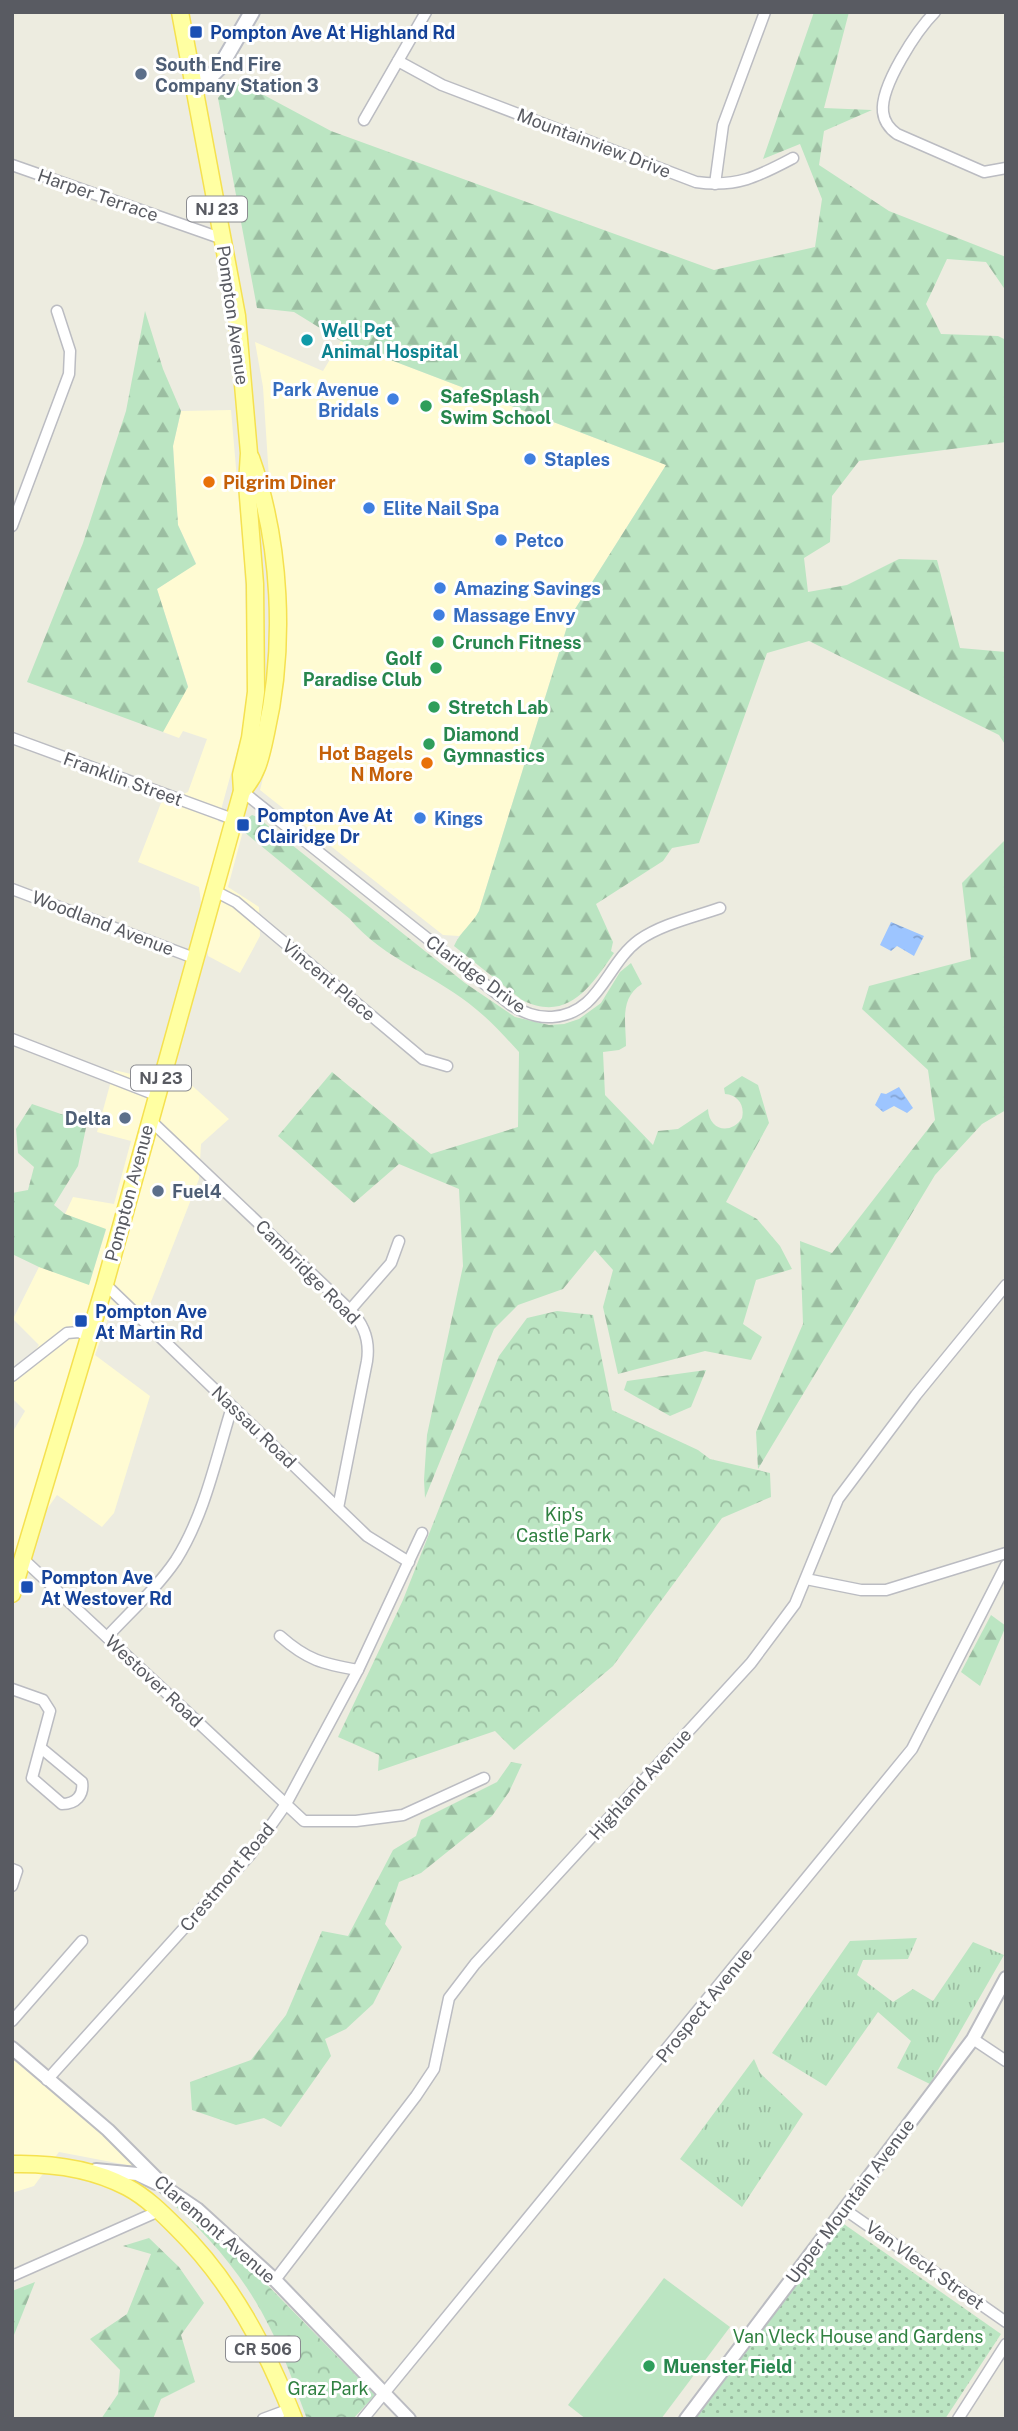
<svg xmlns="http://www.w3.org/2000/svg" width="1018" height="2431" viewBox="0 0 1018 2431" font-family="'Public Sans',sans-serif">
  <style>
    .commercial { fill: #fffbd3 }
    .grass { fill: url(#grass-tufts) }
    .forest { fill: url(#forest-firs) }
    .park { fill: url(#park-crowns) }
    .garden { fill: url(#garden-dots) }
    .pitch { fill: #bbe5c2 }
    .water { fill: url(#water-ripples) }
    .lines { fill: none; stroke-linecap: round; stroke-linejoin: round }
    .minor-casing { stroke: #bbbcc2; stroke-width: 13 }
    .tertiary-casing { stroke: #bbbcc2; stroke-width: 16 }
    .secondary-casing { stroke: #bbbdc5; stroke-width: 18 }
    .primary-casing { stroke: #f5e150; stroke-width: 19 }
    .minor { stroke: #fff; stroke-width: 10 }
    .tertiary { stroke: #fff; stroke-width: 12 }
    .secondary { stroke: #fff; stroke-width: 14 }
    .primary { stroke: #ffffa2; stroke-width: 16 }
    .transit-dot { fill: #1a4fb4; stroke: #fff; stroke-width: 2.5 }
    .service-dot { fill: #5c6f8a; stroke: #fff; stroke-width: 2.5 }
    .culture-dot { fill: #0f9aa8; stroke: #fff; stroke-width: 2.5 }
    .shop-dot { fill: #3f7fe0; stroke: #fff; stroke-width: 2.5 }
    .leisure-dot { fill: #2e9e5b; stroke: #fff; stroke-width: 2.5 }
    .food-dot { fill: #e8710a; stroke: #fff; stroke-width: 2.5 }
    .labels { text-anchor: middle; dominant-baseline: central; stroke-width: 6; stroke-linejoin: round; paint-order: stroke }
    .shield { fill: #fff; stroke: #8b8c91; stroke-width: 2 }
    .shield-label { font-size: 16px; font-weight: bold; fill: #595b62 }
    .transit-label { font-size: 18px; font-weight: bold; fill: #164399; stroke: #fff; text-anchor: start }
    .service-label { font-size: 18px; font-weight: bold; fill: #4e5e75; stroke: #fff; text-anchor: start }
    .street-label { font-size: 18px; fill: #595b62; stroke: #fff }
    .culture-label { font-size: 18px; font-weight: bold; fill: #0d838f; stroke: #fff; text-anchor: start }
    .shop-label { font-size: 18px; font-weight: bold; fill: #366cbe; stroke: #fff; text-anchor: start }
    .leisure-label { font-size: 18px; font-weight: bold; fill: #27864d; stroke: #fff; text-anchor: start }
    .food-label { font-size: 18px; font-weight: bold; fill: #c56008; stroke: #fff; text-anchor: start }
    .park-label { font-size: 18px; fill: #308141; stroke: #fff }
  </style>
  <defs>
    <pattern id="grass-tufts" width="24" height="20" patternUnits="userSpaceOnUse" patternTransform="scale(1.75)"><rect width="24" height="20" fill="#bbe5c2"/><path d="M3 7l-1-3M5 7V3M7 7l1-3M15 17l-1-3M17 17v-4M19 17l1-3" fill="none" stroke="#9bbda1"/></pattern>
    <pattern id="forest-firs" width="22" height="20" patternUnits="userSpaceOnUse" patternTransform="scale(1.75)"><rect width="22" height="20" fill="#bbe5c2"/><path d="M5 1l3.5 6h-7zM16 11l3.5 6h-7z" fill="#9bbda1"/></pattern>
    <pattern id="park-crowns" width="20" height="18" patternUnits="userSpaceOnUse" patternTransform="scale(1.75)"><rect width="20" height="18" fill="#bbe5c2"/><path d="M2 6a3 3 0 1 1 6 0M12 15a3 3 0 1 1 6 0" fill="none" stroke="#9bbda1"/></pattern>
    <pattern id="garden-dots" width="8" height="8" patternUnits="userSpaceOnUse" patternTransform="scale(1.75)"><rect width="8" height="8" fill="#bbe5c2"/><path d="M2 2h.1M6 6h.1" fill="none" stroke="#9bbda1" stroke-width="1.8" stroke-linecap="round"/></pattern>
    <pattern id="water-ripples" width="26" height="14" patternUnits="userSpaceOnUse" patternTransform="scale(1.75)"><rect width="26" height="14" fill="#9dc5ff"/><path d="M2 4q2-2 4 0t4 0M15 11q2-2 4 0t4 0" fill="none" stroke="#83a3d2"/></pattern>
  </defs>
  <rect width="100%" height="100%" fill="#edece0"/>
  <g class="commercial">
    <polygon points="341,341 666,465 570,617 479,911 472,924 459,936 443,935 260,790 278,719 286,612 281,556 269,478 263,387 255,342 323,371"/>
    <polygon points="231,410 244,560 248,671 245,722 218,821 243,831 228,887 259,907 260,936 240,973 208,956 199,887 138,862 161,803 188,792 207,739 183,731 179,738 163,732 188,686 157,589 196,563 178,525 173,446 181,411"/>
    <polygon points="114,1070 148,1078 176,1071 229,1119 201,1144 199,1179 147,1312 113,1305 95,1355 150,1396 114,1513 102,1527 57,1495 12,1559 12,1433 25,1411 12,1398 12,1383 39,1345 13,1319 39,1267 89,1284 106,1230 65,1214 73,1197 114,1204 131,1141 97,1132"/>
    <polygon points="12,2059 84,2118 143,2168 59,2152 34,2186 12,2193"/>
  </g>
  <g class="grass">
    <polygon points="917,1938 908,1959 863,1960 857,1975 893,2002 913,1989 933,2001 973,1942 1004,1955 930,2084 897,2068 911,2041 878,2012 826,2086 772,2053 850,1941"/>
    <polygon points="754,2059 760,2073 803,2114 742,2207 680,2159"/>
  </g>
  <g class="forest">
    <path d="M814 12H849L824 108 872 110 824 131 819 165 889 211 1006 257V291L986 262 947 259 926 304 941 334 998 336 1006 340V442L859 461 832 496 830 542 804 558 808 592 847 585 899 559 937 560 960 648 1006 652V746L999 735 809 641 767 653 699 843 672 848 663 861 596 904 613 942 611 951 614 953C591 986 568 1023 522 1000L454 946C460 932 472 924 479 911L570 617 666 465 341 341 294 312 257 308 218 98 234 79 331 131 714 270 815 247 822 199 800 144 763 159Z"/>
    <polygon points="145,311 163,369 181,411 173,446 178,525 196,564 157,589 188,687 163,732 27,682 83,543 126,411"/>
    <path d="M252 815 257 817 465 983 515 1017 549 1025 564 1024 579 1019 601 1003 620 972 631 963 642 984C619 998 626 1023 626 1046L619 1050 603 1052 605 1095 653 1145 658 1131 678 1129 708 1109C709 1131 731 1135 742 1118 745 1105 738 1095 725 1094L724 1088 742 1076 758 1085 769 1123 726 1202 757 1219 780 1246 792 1269 756 1280 743 1324 762 1337 751 1360 705 1351 618 1374 603 1307 613 1270 595 1250 563 1289 518 1305 494 1329 425 1498 424 1480 427 1435 463 1266 459 1189 399 1164 354 1203 278 1136 332 1072 431 1154 518 1127 519 1052C506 1038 492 1022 477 1010 438 976 384 960 350 919L243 831 248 818Z"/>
    <polygon points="1006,839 1006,1110 982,1124 935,1175 758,1469 756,1432 803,1324 800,1241 832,1253 935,1120 928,1070 862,1009 869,986 971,959 962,883"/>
    <polygon points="32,1104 87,1123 78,1166 54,1205 65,1214 106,1229 89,1285 39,1267 12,1254 12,1193 28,1190 34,1167 18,1153 16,1129"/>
    <polygon points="706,1370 691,1407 670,1416 624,1390 627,1381"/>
    <polygon points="991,1615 1006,1626 980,1686 961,1672"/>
    <polygon points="511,1762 522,1764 509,1792 492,1816 421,1873 399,1882 385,1924 402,1947 373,2004 346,2029 325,2039 331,2056 281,2127 264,2118 236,2125 192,2110 190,2082 251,2060 286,2015 322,1931 348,1936 393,1850 416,1836 421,1820 497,1782"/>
    <polygon points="149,2238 179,2267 204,2303 181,2335 195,2382 161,2399 153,2419 101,2419 118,2394 120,2370 90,2339 127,2314 151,2254 123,2246"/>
    <polygon points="35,2282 12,2340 12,2291"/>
  </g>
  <g class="park">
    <polygon points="557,1311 593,1315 612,1410 698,1450 710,1459 770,1473 771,1497 722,1518 613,1666 514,1750 495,1731 378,1771 379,1755 338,1737 403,1600 499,1356 527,1318"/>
    <path d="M167 2195 195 2211 375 2395 353 2419H307C295 2387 284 2354 268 2324 244 2276 207 2233 166 2198Z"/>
  </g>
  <polygon class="garden" points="841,2222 1001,2334 945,2419 694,2419"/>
  <polygon class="pitch" points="664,2278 730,2327 661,2419 586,2419 568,2405"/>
  <g class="water">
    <polygon points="891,922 924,936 914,956 897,946 891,951 880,945"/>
    <polygon points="899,1087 913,1108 907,1113 894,1106 883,1112 875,1105 881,1093 886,1094"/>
  </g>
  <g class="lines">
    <defs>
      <g id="minor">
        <path d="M935 12C917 30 880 86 883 112 884 121 890 129 897 134L984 172 1006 168"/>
        <path d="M398 61 442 85 696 182C737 188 759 176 793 158"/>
        <polyline points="364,120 426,12"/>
        <polyline points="12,165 223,239"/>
        <polyline points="715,184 723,125 765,12"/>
        <polyline points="12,526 69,374 70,351 57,311"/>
        <polyline points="12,738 233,819"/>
        <path d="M242 791 511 1005C524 1013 537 1018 552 1017 600 1014 606 964 639 940 662 924 694 917 720 908"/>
        <polyline points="12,889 194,958"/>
        <polyline points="213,890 236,902 423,1059 447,1066"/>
        <polyline points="12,1039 156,1095"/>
        <path d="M150 1120 350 1310C364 1324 370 1341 367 1361L338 1508"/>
        <polyline points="105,1284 367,1536 409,1562"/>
        <polyline points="350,1310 391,1263 399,1241"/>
        <polyline points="12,1376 67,1333 79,1332 89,1337"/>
        <polyline points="23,1559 304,1821 356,1821 403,1815 484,1778"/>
        <polyline points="806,1579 861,1590 886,1590 1006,1553"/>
        <path d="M280 1636C307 1660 323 1664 358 1670"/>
        <path d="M107 1637C130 1612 157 1588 176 1560 205 1514 216 1458 232 1407"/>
        <path d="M12 1689 43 1700 50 1711 32 1778 62 1804C76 1804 84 1795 82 1782L41 1748"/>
        <polyline points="12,1869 17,1871 12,1886"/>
        <polyline points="12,2021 82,1941"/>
        <polyline points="973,2039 1006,2061"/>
        <polyline points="47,2080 250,1855 286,1804 358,1670 422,1533"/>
        <polyline points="844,2209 1006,2322"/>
        <polyline points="12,2276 159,2211"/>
        <polyline points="275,2280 416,2096 434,2069 449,1998 475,1964 751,1663 795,1604 838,1499 916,1395 1006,1285"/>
        <polyline points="263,2419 290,2409"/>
        <polyline points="363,2419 912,1749 1006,1565"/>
        <polyline points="958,2419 1006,2344"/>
      </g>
      <g id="tertiary">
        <polyline points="12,2048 108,2130 166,2188 197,2209 275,2280 409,2419"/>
        <polyline points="96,2170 137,2174 156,2183"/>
        <polyline points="686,2419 973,2039 1006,1978"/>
      </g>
      <polyline id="secondary" points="193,80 211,76 220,67 252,12"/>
      <g id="primary">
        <path d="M242 791C258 774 261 756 266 733 286 646 281 542 251 458"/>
        <polyline points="12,1594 105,1284 242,791 241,775 250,738 256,692 255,584 247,484 249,453 237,316 180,12"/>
        <path d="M12 2164C52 2163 91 2168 127 2187 146 2197 162 2213 177 2228 232 2282 266 2348 294 2419"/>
      </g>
    </defs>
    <use href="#minor" class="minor-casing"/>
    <use href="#tertiary" class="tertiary-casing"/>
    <use href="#secondary" class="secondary-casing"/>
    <use href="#primary" class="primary-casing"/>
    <use href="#minor" class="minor"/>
    <use href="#tertiary" class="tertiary"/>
    <use href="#secondary" class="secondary"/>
    <use href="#primary" class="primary"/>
  </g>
  <g class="transit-dot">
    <rect x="189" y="25" width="14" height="14" rx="3.5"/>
    <rect x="236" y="818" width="14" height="14" rx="3.5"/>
    <rect x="74" y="1314" width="14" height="14" rx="3.5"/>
    <rect x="20" y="1580" width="14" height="14" rx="3.5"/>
  </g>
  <g class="service-dot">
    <circle cx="141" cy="74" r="7"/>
    <circle cx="125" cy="1118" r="7"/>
    <circle cx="158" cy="1191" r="7"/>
  </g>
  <circle class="culture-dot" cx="307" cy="340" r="7"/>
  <g class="shop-dot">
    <circle cx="393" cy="399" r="7"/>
    <circle cx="530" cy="459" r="7"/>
    <circle cx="369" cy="508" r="7"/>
    <circle cx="501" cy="540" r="7"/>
    <circle cx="440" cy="588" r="7"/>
    <circle cx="439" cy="615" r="7"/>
    <circle cx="420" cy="818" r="7"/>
  </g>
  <g class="leisure-dot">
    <circle cx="426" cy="406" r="7"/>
    <circle cx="438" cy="642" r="7"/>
    <circle cx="436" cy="668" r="7"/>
    <circle cx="434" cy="707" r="7"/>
    <circle cx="429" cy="744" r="7"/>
    <circle cx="649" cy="2366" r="7"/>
  </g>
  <g class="food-dot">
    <circle cx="209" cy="482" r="7"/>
    <circle cx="427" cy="763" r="7"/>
  </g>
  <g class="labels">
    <g class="shield">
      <rect x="187" y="196.5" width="60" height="25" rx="5"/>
      <rect x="131" y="1065.5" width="60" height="25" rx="5"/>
      <rect x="226" y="2336.5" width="74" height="25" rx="5"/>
    </g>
    <g class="shield-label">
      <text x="217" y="209">NJ 23</text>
      <text x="161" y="1078">NJ 23</text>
      <text x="263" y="2349">CR 506</text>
    </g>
    <g class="transit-label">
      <text x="210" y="32">Pompton Ave At Highland Rd</text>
      <text x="257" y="815">Pompton Ave At<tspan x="257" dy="21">Clairidge Dr</tspan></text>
      <text x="95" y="1311">Pompton Ave<tspan x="95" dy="21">At Martin Rd</tspan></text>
      <text x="41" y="1577">Pompton Ave<tspan x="41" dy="21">At Westover Rd</tspan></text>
    </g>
    <g class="service-label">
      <text x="155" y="64">South End Fire<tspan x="155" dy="21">Company Station 3</tspan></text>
      <text x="111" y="1118" text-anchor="end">Delta</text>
      <text x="172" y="1191">Fuel4</text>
    </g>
    <g class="street-label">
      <text transform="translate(594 143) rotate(21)">Mountainview Drive</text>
      <text transform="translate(98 195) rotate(19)">Harper Terrace</text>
      <text transform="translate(233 315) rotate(82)">Pompton Avenue</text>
      <text transform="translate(123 779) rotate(20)">Franklin Street</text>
      <text transform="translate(103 923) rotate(21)">Woodland Avenue</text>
      <text transform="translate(476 974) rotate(36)">Claridge Drive</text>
      <text transform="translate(329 980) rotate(40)">Vincent Place</text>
      <text transform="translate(129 1193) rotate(-75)">Pompton Avenue</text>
      <text transform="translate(308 1272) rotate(45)">Cambridge Road</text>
      <text transform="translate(254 1427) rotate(44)">Nassau Road</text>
      <text transform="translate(154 1681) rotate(43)">Westover Road</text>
      <text transform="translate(640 1784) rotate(-48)">Highland Avenue</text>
      <text transform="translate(227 1877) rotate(-50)">Crestmont Road</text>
      <text transform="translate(704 2005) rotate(-51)">Prospect Avenue</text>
      <text transform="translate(850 2201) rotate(-53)">Upper Mountain Avenue</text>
      <text transform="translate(215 2229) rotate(41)">Claremont Avenue</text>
      <text transform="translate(925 2265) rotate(35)">Van Vleck Street</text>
    </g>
    <g class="culture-label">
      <text x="321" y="330">Well Pet<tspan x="321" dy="21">Animal Hospital</tspan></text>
    </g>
    <g class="shop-label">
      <text x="379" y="389" text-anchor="end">Park Avenue<tspan x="379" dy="21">Bridals</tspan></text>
      <text x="544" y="459">Staples</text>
      <text x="383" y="508">Elite Nail Spa</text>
      <text x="515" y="540">Petco</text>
      <text x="454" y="588">Amazing Savings</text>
      <text x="453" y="615">Massage Envy</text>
      <text x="434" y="818">Kings</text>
    </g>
    <g class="leisure-label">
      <text x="440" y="396">SafeSplash<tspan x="440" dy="21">Swim School</tspan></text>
      <text x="452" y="642">Crunch Fitness</text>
      <text x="422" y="658" text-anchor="end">Golf<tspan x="422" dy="21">Paradise Club</tspan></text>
      <text x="448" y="707">Stretch Lab</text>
      <text x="443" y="734">Diamond<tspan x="443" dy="21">Gymnastics</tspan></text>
      <text x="663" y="2366">Muenster Field</text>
    </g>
    <g class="food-label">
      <text x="223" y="482">Pilgrim Diner</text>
      <text x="413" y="753" text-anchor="end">Hot Bagels<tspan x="413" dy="21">N More</tspan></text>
    </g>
    <g class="park-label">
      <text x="564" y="1514">Kip's<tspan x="564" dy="21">Castle Park</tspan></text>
      <text x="858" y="2336">Van Vleck House and Gardens</text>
      <text x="328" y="2388">Graz Park</text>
    </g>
  </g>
  <rect width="1018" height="2431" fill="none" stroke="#595b62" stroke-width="28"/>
</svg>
